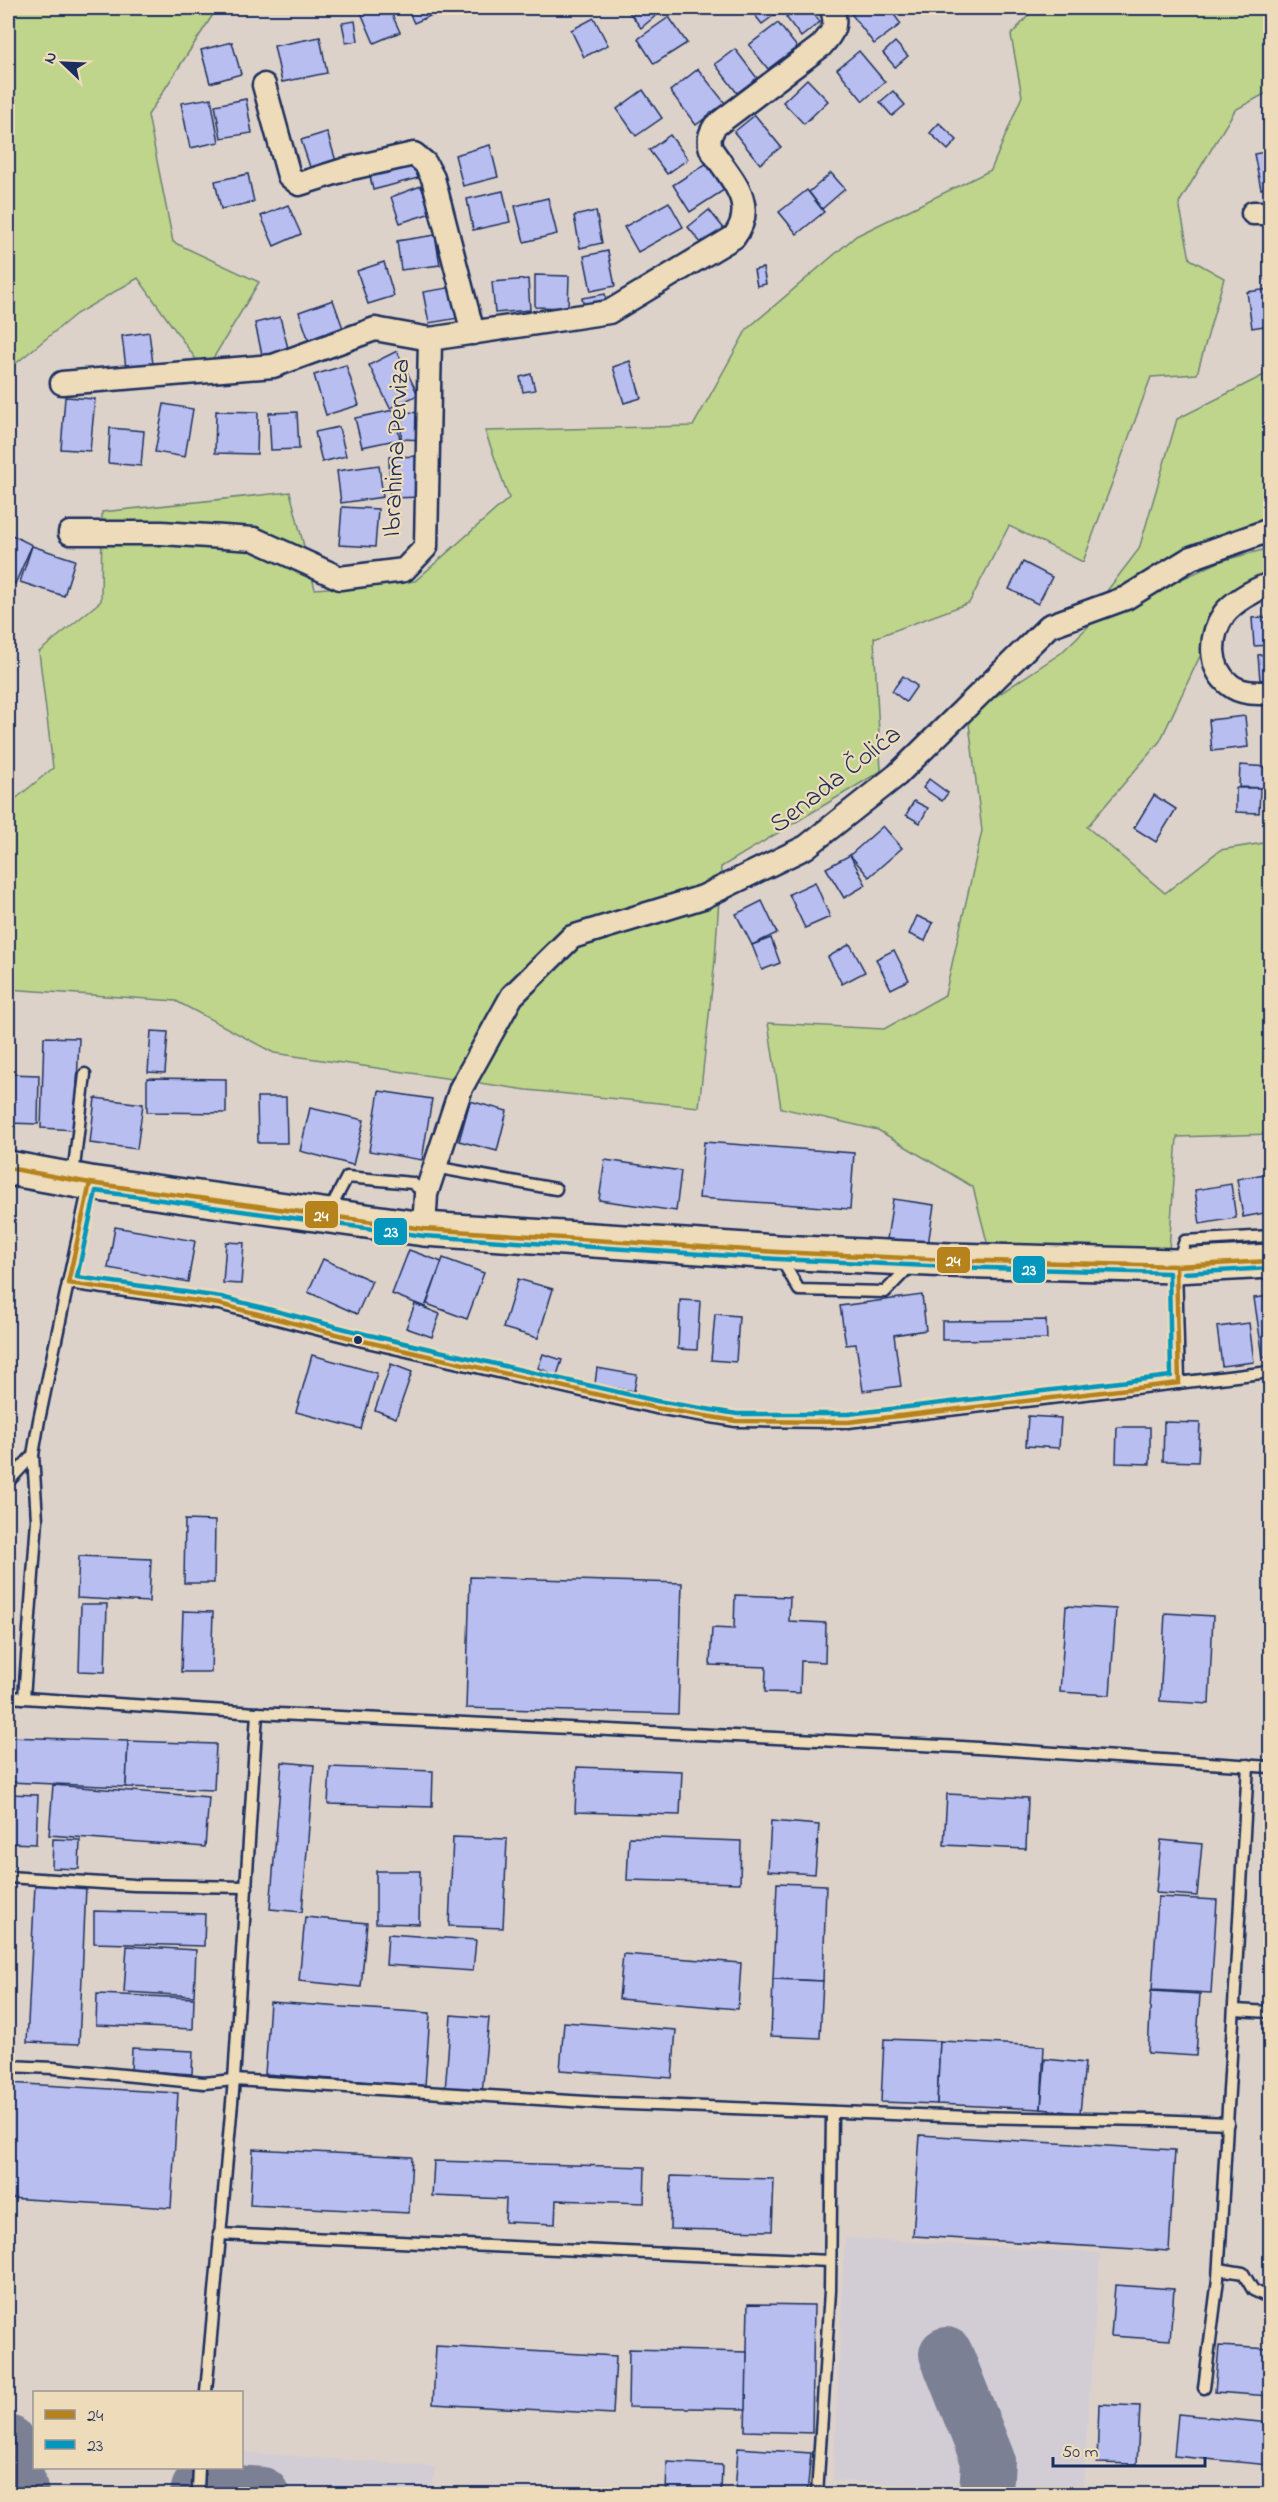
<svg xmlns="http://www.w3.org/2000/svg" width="1278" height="2502" viewBox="0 0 1278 2502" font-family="'Indie Flower',sans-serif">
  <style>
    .built { fill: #d2ccd4 }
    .green { fill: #bfd58b; stroke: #6d8274; stroke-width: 1.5 }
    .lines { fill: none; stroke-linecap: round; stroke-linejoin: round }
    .taxiway { stroke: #7c8094; stroke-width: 54 }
    .building { fill: #b8beef; stroke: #1b2f5e; stroke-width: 1.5 }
    .lane-casing { stroke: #1b2f5e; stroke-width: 15 }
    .street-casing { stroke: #1b2f5e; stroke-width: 27 }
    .primary-casing { stroke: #1b2f5e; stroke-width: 38 }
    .lane { stroke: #eddbb9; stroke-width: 10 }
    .street { stroke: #eddbb9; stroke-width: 22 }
    .primary { stroke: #eddbb9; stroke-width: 33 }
    .bus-1-casing { stroke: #eddbb9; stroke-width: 9 }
    .bus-2-casing { stroke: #eddbb9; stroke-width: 9 }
    .bus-1 { stroke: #b5821c; stroke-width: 4.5 }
    .bus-2 { stroke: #0497bd; stroke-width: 4.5 }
    .bus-dot { fill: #1b2f5e; stroke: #eddbb9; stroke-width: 2 }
    .labels { text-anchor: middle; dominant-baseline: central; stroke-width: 4.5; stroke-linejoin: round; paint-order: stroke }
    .street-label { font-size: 27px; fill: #1b2f5e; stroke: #eddbb9 }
    .line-badge { stroke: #eddbb9; stroke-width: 2 }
    .badge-label { font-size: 16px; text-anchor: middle; font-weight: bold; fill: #fff }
  </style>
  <rect width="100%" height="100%" fill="#ddd2c9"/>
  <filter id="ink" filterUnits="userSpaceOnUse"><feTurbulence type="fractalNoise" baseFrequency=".0167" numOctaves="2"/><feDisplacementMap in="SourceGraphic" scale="12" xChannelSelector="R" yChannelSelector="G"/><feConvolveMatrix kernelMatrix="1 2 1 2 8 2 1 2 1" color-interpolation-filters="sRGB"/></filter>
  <g filter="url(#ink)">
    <g class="built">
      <polygon points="845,2238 1100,2253 1082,2494 974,2494 974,2489 833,2480"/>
      <polygon points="242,2452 435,2467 431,2494 211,2494 212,2468 242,2468"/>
    </g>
    <g class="green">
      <polygon points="8,8 209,8 214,13 148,115 173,242 259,282 205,372 138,278 76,314 8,370"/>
      <polygon points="1035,8 1270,8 1270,91 1235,110 1179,203 1190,259 1224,278 1197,374 1151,377 1083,562 1009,526 969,603 874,638 881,771 721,867 715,960 699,1107 527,1090 274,1053 176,1001 8,989 8,805 53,768 39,652 101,601 102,512 290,492 315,589 415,581 509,498 485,431 693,426 747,329 856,236 991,170 1022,96 1011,35"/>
      <polygon points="1270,372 1270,530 1094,608 1139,549 1177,419"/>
      <polygon points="1270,548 1270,600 1224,605 1160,741 1087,827 1165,893 1220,850 1270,842 1270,1134 1177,1137 1169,1250 988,1246 973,1187 878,1130 781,1108 768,1023 884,1029 945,995 982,831 968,715 1061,653 1097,618 1221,561"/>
    </g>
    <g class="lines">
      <g class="taxiway">
        <polyline points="946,2354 988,2460 986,2494"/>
        <polyline points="8,2442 22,2494"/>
        <polyline points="197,2494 198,2489 262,2494"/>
      </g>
    </g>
    <g class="building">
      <polygon points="359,8 389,8 400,32 374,43"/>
      <polygon points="407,8 448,8 414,23"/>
      <polygon points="626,8 665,8 641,28"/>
      <polygon points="749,8 784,8 762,24"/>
      <polygon points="797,8 809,8 820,22 801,37 786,17"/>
      <polygon points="847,8 889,8 901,24 874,44"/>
      <polygon points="669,17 687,43 654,64 638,39"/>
      <polygon points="594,18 608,45 584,57 571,30"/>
      <polygon points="355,21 358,41 346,43 342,23"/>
      <polygon points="778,23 797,47 768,69 749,45"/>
      <polygon points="320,37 327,73 282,82 274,46"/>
      <polygon points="232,42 241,74 210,83 201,50"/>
      <polygon points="895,42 908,56 895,67 883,53"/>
      <polygon points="735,49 757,78 737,93 715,64"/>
      <polygon points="859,51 885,82 863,101 837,69"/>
      <polygon points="698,69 725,103 696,125 670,91"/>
      <polygon points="807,79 828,101 804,124 783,102"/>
      <polygon points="643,90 662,118 636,136 617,109"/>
      <polygon points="893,91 905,105 892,116 880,102"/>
      <polygon points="211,98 219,142 190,148 181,103"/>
      <polygon points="246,99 252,133 221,138 215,105"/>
      <polygon points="755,115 781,147 760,164 734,132"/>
      <polygon points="939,123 957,140 948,150 930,133"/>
      <polygon points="327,132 336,161 311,170 301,140"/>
      <polygon points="670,135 688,159 667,174 649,150"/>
      <polygon points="490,145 498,177 463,186 455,155"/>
      <polygon points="1270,151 1270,187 1261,189 1254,154"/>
      <polygon points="414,160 418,178 373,190 369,171"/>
      <polygon points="707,163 724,190 690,212 673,185"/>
      <polygon points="831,173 845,189 822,209 809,192"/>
      <polygon points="248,174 254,202 221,209 215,181"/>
      <polygon points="421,186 431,213 400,223 391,197"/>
      <polygon points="807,190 824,212 797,234 779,212"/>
      <polygon points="503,191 510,222 473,230 467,199"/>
      <polygon points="548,198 557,234 524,242 515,206"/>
      <polygon points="669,202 683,227 638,252 624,227"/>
      <polygon points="288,205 301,234 274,246 261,216"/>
      <polygon points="709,210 726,231 705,248 688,227"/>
      <polygon points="596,211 602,243 580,248 574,216"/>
      <polygon points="435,235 440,265 401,270 397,241"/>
      <polygon points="608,251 615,286 591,291 584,256"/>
      <polygon points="384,262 394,296 368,304 357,271"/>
      <polygon points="763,268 766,284 757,286 754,270"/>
      <polygon points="535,275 569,276 568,308 535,307"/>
      <polygon points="528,279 530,310 495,313 492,282"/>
      <polygon points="454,287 459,318 429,323 423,292"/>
      <polygon points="1270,289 1270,325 1252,328 1247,292"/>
      <polygon points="605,294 607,303 584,307 582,298"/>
      <polygon points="333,300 345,334 311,347 299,312"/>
      <polygon points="280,317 289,352 263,359 255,323"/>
      <polygon points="149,332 153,364 126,368 122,336"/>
      <polygon points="397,351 418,395 390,408 369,365"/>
      <polygon points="630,361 641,398 624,403 613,367"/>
      <polygon points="346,365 359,405 326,415 314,375"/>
      <polygon points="531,374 535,390 523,392 520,377"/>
      <polygon points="65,397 95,399 90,451 61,449"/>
      <polygon points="164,404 193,409 185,457 155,452"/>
      <polygon points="394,410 400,439 362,447 355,418"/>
      <polygon points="216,411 258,412 257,454 215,453"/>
      <polygon points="297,412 299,449 271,450 269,413"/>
      <polygon points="402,412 428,413 427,440 401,439"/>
      <polygon points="339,427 346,456 322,462 315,432"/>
      <polygon points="110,428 144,431 141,466 108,463"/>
      <polygon points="424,456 425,497 390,498 389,457"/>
      <polygon points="379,465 383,497 341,503 337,471"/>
      <polygon points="342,507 378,509 375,547 339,545"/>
      <polygon points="10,534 32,545 15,584 8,580 8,539"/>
      <polygon points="32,546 75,560 64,596 20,582"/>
      <polygon points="1023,562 1052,577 1038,604 1009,589"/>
      <polygon points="1270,617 1270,645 1254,646 1252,618"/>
      <polygon points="1270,654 1270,679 1260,680 1258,655"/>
      <polygon points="903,676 917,686 906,702 892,691"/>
      <polygon points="1245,716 1248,747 1212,751 1209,720"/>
      <polygon points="1240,765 1268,767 1267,788 1239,787"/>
      <polygon points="929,779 948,793 942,801 923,788"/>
      <polygon points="1236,788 1260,788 1259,813 1236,812"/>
      <polygon points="1154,795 1176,809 1156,842 1134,828"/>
      <polygon points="914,801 928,808 920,823 906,815"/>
      <polygon points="883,826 902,848 869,877 850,855"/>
      <polygon points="850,855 866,885 844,898 826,868"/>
      <polygon points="815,882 830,917 805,928 789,894"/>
      <polygon points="762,901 777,933 752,945 736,914"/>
      <polygon points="917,916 933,923 925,941 909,934"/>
      <polygon points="771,938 780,963 762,970 752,945"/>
      <polygon points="850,944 865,972 842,984 828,957"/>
      <polygon points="894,950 909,980 891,989 876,959"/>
      <polygon points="151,1031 168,1032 165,1073 148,1072"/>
      <polygon points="44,1037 79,1038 75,1130 41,1128"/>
      <polygon points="8,1074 39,1075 38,1124 8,1123"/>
      <polygon points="147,1078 226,1079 226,1113 147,1112"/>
      <polygon points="379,1091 432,1099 422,1160 369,1151"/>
      <polygon points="257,1097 286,1097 287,1143 258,1143"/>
      <polygon points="95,1098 143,1104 137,1149 90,1143"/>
      <polygon points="470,1101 507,1111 497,1151 459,1141"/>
      <polygon points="310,1108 364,1120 353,1165 300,1151"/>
      <polygon points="704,1142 854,1153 850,1209 699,1198"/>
      <polygon points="605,1160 681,1171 676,1211 599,1200"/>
      <polygon points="1270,1173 1270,1212 1243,1217 1237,1179"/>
      <polygon points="1231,1184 1236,1218 1200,1224 1195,1190"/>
      <polygon points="893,1199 934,1205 928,1245 887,1239"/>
      <polygon points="115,1227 195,1241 188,1282 108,1268"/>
      <polygon points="226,1242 244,1243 241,1284 223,1283"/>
      <polygon points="409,1250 442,1262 425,1307 392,1294"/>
      <polygon points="443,1258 484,1273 467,1319 427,1304"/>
      <polygon points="323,1259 372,1281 357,1314 308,1292"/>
      <polygon points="518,1279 553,1289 538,1338 503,1328"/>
      <polygon points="922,1295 926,1330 894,1335 901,1386 863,1391 856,1344 846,1345 840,1306"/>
      <polygon points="1270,1296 1270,1356 1263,1357 1254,1298"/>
      <polygon points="680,1300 700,1301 697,1350 678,1349"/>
      <polygon points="415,1304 440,1314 432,1337 406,1328"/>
      <polygon points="715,1314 739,1316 736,1362 711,1360"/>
      <polygon points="1046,1320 1047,1339 942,1340 942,1321"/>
      <polygon points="1249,1323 1254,1362 1222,1366 1217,1327"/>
      <polygon points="543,1354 562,1360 557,1375 538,1368"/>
      <polygon points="312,1355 377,1373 361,1429 296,1412"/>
      <polygon points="391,1364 412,1372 396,1418 375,1410"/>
      <polygon points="597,1368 637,1375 634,1391 595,1384"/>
      <polygon points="1028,1416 1061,1418 1059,1448 1026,1446"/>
      <polygon points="1164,1422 1200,1423 1198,1462 1163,1461"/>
      <polygon points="1117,1427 1150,1427 1150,1464 1116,1463"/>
      <polygon points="185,1520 215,1521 214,1583 184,1583"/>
      <polygon points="79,1556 151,1559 149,1602 77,1598"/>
      <polygon points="470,1577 682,1583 678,1714 466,1708"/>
      <polygon points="735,1595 790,1597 789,1621 826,1623 825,1662 801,1661 800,1693 765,1692 766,1667 710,1665 712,1628 734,1629"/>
      <polygon points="81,1604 107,1604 105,1672 79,1671"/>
      <polygon points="1066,1606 1116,1609 1110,1695 1060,1692"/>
      <polygon points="183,1611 213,1612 211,1672 181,1672"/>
      <polygon points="1165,1613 1213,1616 1209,1704 1160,1701"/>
      <polygon points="8,1737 128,1741 126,1787 8,1782"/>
      <polygon points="128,1741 216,1744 214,1790 126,1787"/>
      <polygon points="282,1762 314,1765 302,1912 270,1909"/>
      <polygon points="330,1767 433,1771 432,1807 328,1804"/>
      <polygon points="577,1767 682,1771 680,1815 575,1812"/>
      <polygon points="53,1785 209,1797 205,1847 49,1835"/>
      <polygon points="8,1794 38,1795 36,1844 8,1843"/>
      <polygon points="947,1794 1028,1798 1026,1849 944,1845"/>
      <polygon points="771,1821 819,1825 815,1874 768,1871"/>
      <polygon points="453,1837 507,1839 503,1928 449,1926"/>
      <polygon points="629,1837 741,1841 740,1883 627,1880"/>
      <polygon points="53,1839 80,1840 79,1869 52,1868"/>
      <polygon points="1161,1840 1202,1844 1197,1896 1156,1893"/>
      <polygon points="376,1871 420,1871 419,1924 376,1923"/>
      <polygon points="777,1883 826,1885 823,1981 773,1979"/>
      <polygon points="35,1885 86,1887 79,2044 27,2042"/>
      <polygon points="1158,1897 1217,1900 1211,1993 1152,1990"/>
      <polygon points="94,1911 205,1914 204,1946 94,1943"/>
      <polygon points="305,1917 367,1923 361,1987 299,1981"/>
      <polygon points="388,1934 476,1940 473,1971 386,1965"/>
      <polygon points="127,1946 196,1950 194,1996 124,1992"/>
      <polygon points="623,1954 741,1963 738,2009 619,1999"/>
      <polygon points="773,1979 823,1981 820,2038 771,2036"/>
      <polygon points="1151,1991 1200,1994 1196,2056 1148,2053"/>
      <polygon points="97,1994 194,1998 193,2029 96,2025"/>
      <polygon points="270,2002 430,2013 425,2086 265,2074"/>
      <polygon points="451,2015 489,2018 482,2094 445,2091"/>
      <polygon points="564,2022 676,2030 672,2078 560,2070"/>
      <polygon points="884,2039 940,2041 937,2104 881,2102"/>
      <polygon points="940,2041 1044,2046 1041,2109 937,2104"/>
      <polygon points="132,2048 193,2051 192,2074 131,2070"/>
      <polygon points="1045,2059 1085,2063 1080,2113 1041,2109"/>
      <polygon points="8,2083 178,2093 171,2208 8,2198"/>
      <polygon points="920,2135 1175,2150 1169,2251 913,2236"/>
      <polygon points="253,2149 412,2157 409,2213 250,2205"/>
      <polygon points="434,2161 645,2167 644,2203 556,2200 555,2224 505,2222 506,2199 432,2196"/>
      <polygon points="671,2176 774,2179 772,2231 670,2229"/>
      <polygon points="1115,2285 1174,2289 1170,2340 1111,2336"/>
      <polygon points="748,2304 814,2305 812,2433 745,2431"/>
      <polygon points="436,2346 616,2356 613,2414 433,2404"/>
      <polygon points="1219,2346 1270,2349 1270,2396 1215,2392"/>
      <polygon points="629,2349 747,2352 746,2409 628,2407"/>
      <polygon points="1099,2404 1140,2406 1137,2464 1097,2463"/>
      <polygon points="1178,2414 1270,2423 1270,2465 1174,2456"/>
      <polygon points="738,2448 811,2453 807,2494 735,2494"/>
      <polygon points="667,2462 722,2465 721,2494 666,2494"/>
    </g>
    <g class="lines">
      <defs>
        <g id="lane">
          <polyline points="434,1167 556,1189"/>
          <polyline points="73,1176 85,1074"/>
          <polyline points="89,1186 68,1283 219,1304 363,1341 656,1408 736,1421 848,1422 1270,1372"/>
          <polyline points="329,1211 347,1177 412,1183 426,1194"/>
          <polyline points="780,1257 799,1290 885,1292 911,1265"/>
          <polyline points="1179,1383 1176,1266 1185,1241 1270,1236"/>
          <polyline points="8,1482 33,1455"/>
          <polyline points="8,1697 257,1713 962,1747 1270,1767"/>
          <polyline points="24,1698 37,1520 33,1455 39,1420 68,1283"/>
          <polyline points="8,1877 134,1885 247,1887"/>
          <polyline points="1235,2010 1270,2012"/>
          <polyline points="8,2066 53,2068 204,2083 234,2080 603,2103 970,2117 1153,2120 1228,2123"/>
          <polyline points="219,2234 830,2261"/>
          <polyline points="1219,2269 1243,2273 1253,2290 1270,2298"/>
          <polyline points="1204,2388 1218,2279 1248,1765"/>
          <polyline points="206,2392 234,2080 257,1713"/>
          <polyline points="198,2489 199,2468"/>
          <polyline points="817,2494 830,2291 832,2112"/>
        </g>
        <g id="street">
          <polyline points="264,85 289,176 299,184 347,169 414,154 425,163 433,178 473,333"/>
          <polyline points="1253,213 1270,213"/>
          <path d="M62 383 273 366 375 329 430 339 609 312 734 237C759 204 730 178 711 149 708 140 710 134 715 126L821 46C832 34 839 24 831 8"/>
          <polyline points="70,533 162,533 254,539 340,578 404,570 426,547 430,339"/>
          <path d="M1270 584C1255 590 1234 601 1224 614 1209 636 1208 668 1230 685 1241 694 1258 693 1270 693"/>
          <polyline points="424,1229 426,1194 461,1088 512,996 572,937 703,897 806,847 897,775 1049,626 1126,598 1191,558 1270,530"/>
        </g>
        <polyline id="primary" points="8,1168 90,1183 424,1229 777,1252 950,1260 1176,1266 1270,1261"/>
      </defs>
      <use href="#lane" class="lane-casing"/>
      <use href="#street" class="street-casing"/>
      <use href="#primary" class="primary-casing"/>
      <use href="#lane" class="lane"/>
      <use href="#street" class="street"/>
      <use href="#primary" class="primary"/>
      <defs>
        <g id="bus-1">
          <polyline points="8,1168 90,1183 424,1229 777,1252 950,1260 1176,1266 1270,1261"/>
          <polyline points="90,1183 68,1283 219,1304 363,1341 656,1408 736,1421 848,1422 1179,1383 1176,1266"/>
        </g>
        <g id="bus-2">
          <polygon points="96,1191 424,1236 777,1259 950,1267 1169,1273 1171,1376 848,1414 737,1414 657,1401 365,1334 221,1297 77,1277"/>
          <polyline points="1184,1273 1270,1268"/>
        </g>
      </defs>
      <use href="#bus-1" class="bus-1-casing"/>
      <use href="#bus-2" class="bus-2-casing"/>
      <use href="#bus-1" class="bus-1"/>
      <use href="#bus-2" class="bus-2"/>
    </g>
  </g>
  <circle class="bus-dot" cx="358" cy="1340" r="5"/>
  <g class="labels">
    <g class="street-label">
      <text transform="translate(397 448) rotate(-87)">Ibrahima Perviza</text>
      <text transform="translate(836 780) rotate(-38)">Senada Čolića</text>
    </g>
  </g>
  <g class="line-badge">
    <rect x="304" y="1200" width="35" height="29" rx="6" fill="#b5821c"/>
    <rect x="373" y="1217" width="35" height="29" rx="6" fill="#0497bd"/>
    <rect x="936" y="1246" width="35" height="28" rx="6" fill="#b5821c"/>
    <rect x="1012" y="1255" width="34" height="29" rx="6" fill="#0497bd"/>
  </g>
  <g class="badge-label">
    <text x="321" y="1221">24</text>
    <text x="391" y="1237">23</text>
    <text x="953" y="1266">24</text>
    <text x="1029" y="1275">23</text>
  </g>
  <rect width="1278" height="2502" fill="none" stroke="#eddbb9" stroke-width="30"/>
  <rect x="15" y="15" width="1248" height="2472" fill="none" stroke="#1b2f5e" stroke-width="2" filter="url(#ink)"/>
  <rect x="33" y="2391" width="210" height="78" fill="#eddbb9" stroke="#999695" stroke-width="1.5"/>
  <rect x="45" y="2410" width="30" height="9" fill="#b5821c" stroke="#999695" stroke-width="1.5"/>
  <text x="87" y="2421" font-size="18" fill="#1b2f5e">24</text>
  <rect x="45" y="2440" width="30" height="9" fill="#0497bd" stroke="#999695" stroke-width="1.5"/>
  <text x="87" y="2451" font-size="18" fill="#1b2f5e">23</text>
  <g transform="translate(63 63) rotate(293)" stroke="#eddbb9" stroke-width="4.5" paint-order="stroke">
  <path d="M0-4.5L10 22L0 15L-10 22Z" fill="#1b2f5e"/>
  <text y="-9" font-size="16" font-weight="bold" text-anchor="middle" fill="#1b2f5e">N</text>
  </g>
  <path d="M1053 2457v9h152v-9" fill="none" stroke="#1b2f5e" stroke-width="3"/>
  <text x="1062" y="2457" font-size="18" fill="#1b2f5e" stroke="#eddbb9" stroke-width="4.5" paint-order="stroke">50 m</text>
</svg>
